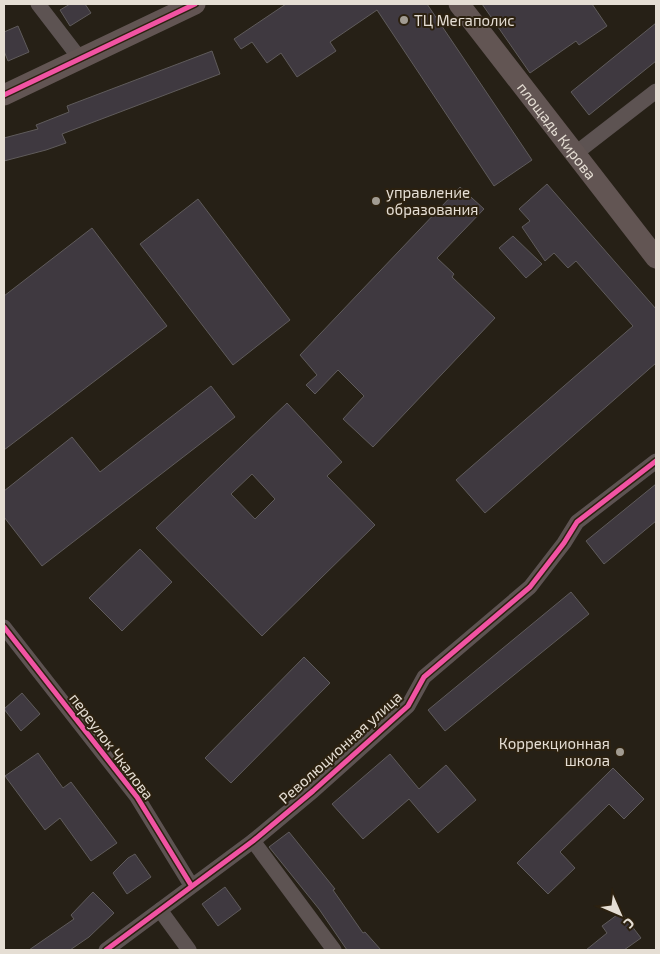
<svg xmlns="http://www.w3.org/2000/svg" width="660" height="954" viewBox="0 0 660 954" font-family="'Exo 2',sans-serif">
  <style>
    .building { fill: #3f3940; stroke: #5f5b5b; fill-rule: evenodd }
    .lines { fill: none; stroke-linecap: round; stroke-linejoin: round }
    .street { stroke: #5d5352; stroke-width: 15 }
    .secondary { stroke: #625553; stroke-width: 21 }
    .cycleway-casing { stroke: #2c2110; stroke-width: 8 }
    .cycleway { stroke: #f153a3; stroke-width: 5 }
    .poi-dot { fill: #a29c92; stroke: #2c2110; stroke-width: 2 }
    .labels { text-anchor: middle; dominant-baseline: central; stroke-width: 4; stroke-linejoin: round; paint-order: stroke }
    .poi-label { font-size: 15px; fill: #e5ded4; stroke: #2c2110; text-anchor: start }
    .street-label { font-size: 15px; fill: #e5ded4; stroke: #2c2110 }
  </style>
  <rect width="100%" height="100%" fill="#262016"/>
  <g class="building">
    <polygon points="70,4 85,4 91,13 70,26 60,10"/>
    <polygon points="286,4 427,4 532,160 494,186 377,10 330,42 336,51 297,77 281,53 267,63 252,42 241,49 234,39"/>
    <polygon points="482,4 592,4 607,26 579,45 576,41 530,73"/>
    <polygon points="656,23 656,61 589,115 571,92"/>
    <polygon points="18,26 29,52 8,61 4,51 4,32"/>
    <polygon points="212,51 220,74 62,134 66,143 46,150 4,161 4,138 38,129 36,125 69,112 67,106"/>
    <polygon points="547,184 656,309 656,363 485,513 456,480 633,326 576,261 568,268 554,253 545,261 522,227 530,221 519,209"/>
    <polygon points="460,187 484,209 437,258 454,274 452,277 495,318 373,447 343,419 364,396 338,370 315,394 306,385 317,375 300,355"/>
    <polygon points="198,199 290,320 233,365 140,244"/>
    <polygon points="92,228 167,326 4,450 4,296"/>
    <polygon points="513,236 542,264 526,278 499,248"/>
    <polygon points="211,386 235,417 42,566 4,517 4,491 72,437 100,472"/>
    <path d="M287 403 342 462 327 476 375 525 262 636 156 528ZM252 474 275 499 255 519 231 494Z"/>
    <polygon points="656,484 656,521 604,564 586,541"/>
    <polygon points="140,549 172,582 122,631 89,598"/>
    <polygon points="571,592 589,614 445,731 428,710"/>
    <polygon points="304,657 330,683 231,783 205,758"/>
    <polygon points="22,693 40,714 21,731 4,709"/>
    <polygon points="38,753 63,788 71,782 117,843 91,861 60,818 45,830 5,776"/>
    <polygon points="390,754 419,789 446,765 476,800 438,833 409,799 363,839 332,804"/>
    <polygon points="613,768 644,799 624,819 609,804 560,852 575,868 548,894 517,863"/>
    <polygon points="289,832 335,889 333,890 363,933 365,932 381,950 347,950 319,909 269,847"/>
    <polygon points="135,854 151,877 127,894 113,873 128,858"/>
    <polygon points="225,887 241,909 218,926 202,904"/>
    <polygon points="93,892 114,913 89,937 70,950 29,950 74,919 71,915"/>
    <polygon points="621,912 641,938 624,950 586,950 607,933 602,926"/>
  </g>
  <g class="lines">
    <g class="street">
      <polyline points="38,4 81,60"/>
      <polyline points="576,153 656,91"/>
      <polyline points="4,627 137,797 191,885"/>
      <polyline points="253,841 334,950"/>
      <polyline points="160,910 189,950"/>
      <polyline points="106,950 253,841 313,791 408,706 424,677 530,587 564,543 577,522 656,461"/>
    </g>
    <g class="secondary">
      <path id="s1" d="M459 4 656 258"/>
      <polyline points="4,95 195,4"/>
    </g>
    <defs>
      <g id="cycleway">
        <polyline points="4,95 195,4"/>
        <polyline points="4,627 137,797 191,885"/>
        <polyline points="106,950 253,841 313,791 408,706 424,677 530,587 564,543 577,522 656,461"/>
      </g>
    </defs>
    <use href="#cycleway" class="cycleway-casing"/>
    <use href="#cycleway" class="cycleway"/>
  </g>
  <g class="poi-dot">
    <circle cx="404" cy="20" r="5"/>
    <circle cx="376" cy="201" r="5"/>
    <circle cx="620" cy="752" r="5"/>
  </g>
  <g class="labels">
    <g class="poi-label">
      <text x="414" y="20">ТЦ Мегаполис</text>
      <text x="386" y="192">управление<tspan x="386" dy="17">образования</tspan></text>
      <text x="610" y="743" text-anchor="end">Коррекционная<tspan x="610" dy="17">школа</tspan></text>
    </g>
    <g class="street-label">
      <text stroke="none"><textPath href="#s1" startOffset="160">площадь Кирова</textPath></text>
      <text transform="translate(112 746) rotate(53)">переулок Чкалова</text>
      <text transform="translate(340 747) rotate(-42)">Революционная улица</text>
    </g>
  </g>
  <rect width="660" height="954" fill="none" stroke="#e5ded4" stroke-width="10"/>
  <g transform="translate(620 914) rotate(135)" stroke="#2c2110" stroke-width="4" paint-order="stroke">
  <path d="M0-4L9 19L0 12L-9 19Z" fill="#e5ded4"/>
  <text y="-8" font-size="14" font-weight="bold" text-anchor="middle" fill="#e5ded4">С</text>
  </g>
</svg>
